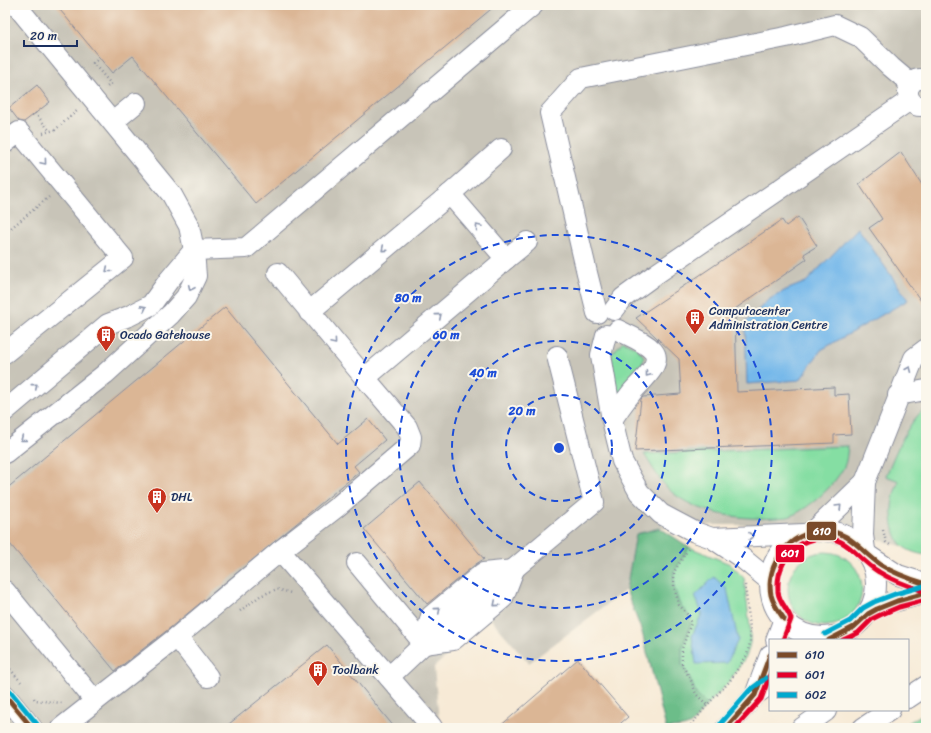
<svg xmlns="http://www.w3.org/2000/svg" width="931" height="733" viewBox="0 0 931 733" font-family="Sriracha,sans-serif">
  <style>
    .industrial { fill: #c8c4b8 }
    .green { fill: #85dea3; stroke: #508680 }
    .forest { fill: #6cbd89; stroke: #447674 }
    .water { fill: #74b8ea; stroke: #4874a4 }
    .building { fill: #dbb695 }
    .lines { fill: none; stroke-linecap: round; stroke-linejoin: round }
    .minor-casing { stroke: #898c9a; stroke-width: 22 }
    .path { stroke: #898c9a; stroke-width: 2.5; stroke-dasharray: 1 3; stroke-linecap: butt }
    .minor { stroke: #fff; stroke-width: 20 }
    .bus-1-casing { stroke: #fbf7ec; stroke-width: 8 }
    .bus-2-casing { stroke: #fbf7ec; stroke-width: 8 }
    .bus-3-casing { stroke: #fbf7ec; stroke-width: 8 }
    .bus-1 { stroke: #7a4b2a; stroke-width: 5 }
    .bus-2 { stroke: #e4002b; stroke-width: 5 }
    .bus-3 { stroke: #00a9ce; stroke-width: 5 }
    .oneway { stroke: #8d97ae }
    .ring { fill: none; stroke: #1d4ed8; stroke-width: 2; stroke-dasharray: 7 5 }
    .labels { text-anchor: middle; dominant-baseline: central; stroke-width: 4; stroke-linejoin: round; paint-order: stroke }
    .poi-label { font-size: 12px; fill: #1b2f5e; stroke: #fbf7ec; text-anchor: start }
    .centre { fill: #1d4ed8; stroke: #fbf7ec; stroke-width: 2 }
    .ring-label { font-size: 12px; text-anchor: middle; font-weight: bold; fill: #1d4ed8; stroke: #fbf7ec; stroke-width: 4; stroke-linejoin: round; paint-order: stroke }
    .line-badge { stroke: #fbf7ec; stroke-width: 1.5 }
    .badge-label { font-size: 11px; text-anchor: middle; font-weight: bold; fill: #fff }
  </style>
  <rect width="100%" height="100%" fill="#fbf7ec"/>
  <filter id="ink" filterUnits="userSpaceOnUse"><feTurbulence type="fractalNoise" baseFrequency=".025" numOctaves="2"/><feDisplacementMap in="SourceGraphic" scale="8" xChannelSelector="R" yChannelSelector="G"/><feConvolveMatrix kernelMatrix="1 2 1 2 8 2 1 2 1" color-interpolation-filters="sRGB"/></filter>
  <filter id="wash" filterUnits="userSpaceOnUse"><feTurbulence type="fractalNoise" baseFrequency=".012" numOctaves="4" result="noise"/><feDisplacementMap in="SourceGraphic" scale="16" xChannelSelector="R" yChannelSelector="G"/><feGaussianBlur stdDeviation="0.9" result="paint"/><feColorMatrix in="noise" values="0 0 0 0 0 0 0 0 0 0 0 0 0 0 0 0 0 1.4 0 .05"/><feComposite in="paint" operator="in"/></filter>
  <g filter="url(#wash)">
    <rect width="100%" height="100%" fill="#f7ead6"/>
    <polygon class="industrial" points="5,5 926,5 926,553 873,538 808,525 713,525 660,528 636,534 626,590 529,663 490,618 434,667 439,721 430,728 5,728"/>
    <g class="green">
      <polygon points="623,341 637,348 644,357 641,369 621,392 617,393 611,355"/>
      <path d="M926 407V555C917 554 904 550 899 542 889 524 890 499 899 481L886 476C896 451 906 425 926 407Z"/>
      <path d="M848 446C847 452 847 461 844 467 833 487 812 506 791 516 787 518 781 517 776 518 746 520 703 515 677 496 662 486 653 468 644 454Z"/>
      <path d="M689 547 730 564 744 578 750 627V643L747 655 729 682 707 705 696 694 690 678 682 665V649L691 623C682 609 669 589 674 572 676 565 685 554 689 547Z"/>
      <circle cx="825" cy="589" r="37"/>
      <polygon points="926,712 926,728 900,728"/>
    </g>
    <path class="forest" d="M660 528 689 547 674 572V587L679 603 687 613 691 623 682 649V665L690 678 696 694 707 705C691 725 693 728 666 728L642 632 626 590 636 534Z"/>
    <g class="water">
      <polygon points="858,228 908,300 821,350 800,380 747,384 745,323 768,300 786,290 806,282"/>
      <polygon points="714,577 727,589 738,640 727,663 696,664 692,636 702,613 695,596"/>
    </g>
    <g id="blocks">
      <g class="building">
        <polygon points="56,5 496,5 256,204 133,56 112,73"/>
        <polygon points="37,85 50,102 24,122 19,121 9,108"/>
        <polygon points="901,152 926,191 926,308 869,228 882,219 859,184"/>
        <polygon points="798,217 817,246 804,254 807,259 735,309 737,392 834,387 834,395 849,394 851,434 834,435 834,443 635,451 641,399 643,397 681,394 679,359 636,318 782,220 786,226"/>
        <polygon points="225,307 338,444 368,419 385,440 354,466 359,472 170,628 115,671 5,538 5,490"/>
        <polygon points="420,482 484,559 476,564 427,604 364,529"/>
        <polygon points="327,645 395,728 224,728"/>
        <polygon points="578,659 628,717 615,728 498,728"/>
      </g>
    </g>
  </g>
  <g filter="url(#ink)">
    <use href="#blocks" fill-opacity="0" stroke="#898c9a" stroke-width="1"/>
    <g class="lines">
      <defs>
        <g id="minor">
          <path d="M926 80C902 73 902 112 926 105"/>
          <polyline points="113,122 136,103"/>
          <polyline points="5,143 19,132 123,258 5,353"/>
          <polyline points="450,194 501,149"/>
          <polyline points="506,259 527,242"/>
          <polyline points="278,273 365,378 506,259 450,194 309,312"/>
          <polyline points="614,310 623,298 656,274 910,100"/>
          <polyline points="597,313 587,273 550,113 581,78 786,37 835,25 860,37 891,67 911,84"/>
          <polyline points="606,335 601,355 612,420 622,461 639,492 661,514 695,532 712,538 742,558 770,581"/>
          <polyline points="898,395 926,390"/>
          <polyline points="5,411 108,324 129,316 151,305 169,280 194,250 246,248 533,5"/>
          <path d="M612 420C618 410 625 401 632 392 639 383 664 364 653 351 644 341 629 336 618 330"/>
          <polyline points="5,453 105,374 171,314 186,297 196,276 194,250 189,226 172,195 16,5"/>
          <polyline points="814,531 865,482"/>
          <circle cx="823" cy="584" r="53"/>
          <polyline points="712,538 804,534"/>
          <polyline points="865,550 863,535 865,482 914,358 926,349"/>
          <polyline points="280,551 432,727"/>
          <polyline points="869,556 898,575 926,584"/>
          <polyline points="357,563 424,644"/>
          <polyline points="5,591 95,701"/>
          <polyline points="868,612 890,603 926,593"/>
          <polyline points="177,637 208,677"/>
          <polyline points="776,640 784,619"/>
          <polyline points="424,644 431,616 483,573 514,570"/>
          <polyline points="424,644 453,640 503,598 513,572"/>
          <polyline points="389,677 424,644 594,502 557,356"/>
          <polyline points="5,695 32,728"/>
          <polyline points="755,695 770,655"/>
          <polyline points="908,698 926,686"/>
          <polyline points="61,728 177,637 280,551 337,507 410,445 411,437 407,427 365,378"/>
          <polyline points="726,728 755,695 770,684"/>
          <polyline points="802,728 826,711"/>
          <polyline points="863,728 890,710"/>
        </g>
      </defs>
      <use href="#minor" class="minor-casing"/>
      <g class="path">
        <polyline points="100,58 93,63 111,84 107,87"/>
        <polyline points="35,113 50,131"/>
        <polyline points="43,133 55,130 78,110"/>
        <polyline points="5,233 49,197"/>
        <polyline points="883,530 886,542 890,545"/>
        <polyline points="688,549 674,572 674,587 679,605 688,615 691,623 682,649 682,665 690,678 696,694 707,705"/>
        <polyline points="240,611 260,596 277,589 291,593"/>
        <polyline points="5,663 21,682"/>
        <polyline points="34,698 35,700 62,703"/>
        <polyline points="688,728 692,724 707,705 729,682 747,655 750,643 750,627 745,585"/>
      </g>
      <use href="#minor" class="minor"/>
      <defs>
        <g id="bus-1">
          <path d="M784 619C779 612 773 604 771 595 765 564 790 532 822 531 850 530 860 551 881 565 895 574 910 579 926 584"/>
          <polyline points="829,640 854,627 868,614 877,609 897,601 926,593"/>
          <polyline points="5,695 32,728"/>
          <polyline points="726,728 755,695 770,655"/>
        </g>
        <g id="bus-2">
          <path d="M783 640 791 619C788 609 779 602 778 592 777 577 781 563 791 552 797 546 806 541 814 539 848 533 854 557 879 572 893 581 908 586 924 591"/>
          <polyline points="843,640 858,633 872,619 880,615 899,607 926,600"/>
          <polyline points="735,728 761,699 770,675"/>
        </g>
        <g id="bus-3">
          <polyline points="825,634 850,621 863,608 874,602 895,594 924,586"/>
          <polyline points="10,691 37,724"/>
          <polyline points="721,723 750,690 766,678"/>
        </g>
      </defs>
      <use href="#bus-1" class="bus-1-casing"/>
      <use href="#bus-2" class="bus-2-casing"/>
      <use href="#bus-3" class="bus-3-casing"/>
      <use href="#bus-1" class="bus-1"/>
      <use href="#bus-2" class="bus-2"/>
      <use href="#bus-3" class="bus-3"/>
    </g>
    <defs><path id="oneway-chevron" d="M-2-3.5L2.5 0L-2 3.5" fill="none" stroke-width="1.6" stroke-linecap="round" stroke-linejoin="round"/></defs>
    <g class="oneway">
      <use href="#oneway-chevron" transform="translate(44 162) rotate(50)"/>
      <use href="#oneway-chevron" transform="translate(478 227) rotate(-130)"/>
      <use href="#oneway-chevron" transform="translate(384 249) rotate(140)"/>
      <use href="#oneway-chevron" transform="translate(108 270) rotate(141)"/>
      <use href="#oneway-chevron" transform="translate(191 288) rotate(115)"/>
      <use href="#oneway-chevron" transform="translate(144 308) rotate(-27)"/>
      <use href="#oneway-chevron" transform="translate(439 316) rotate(-40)"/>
      <use href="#oneway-chevron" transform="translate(334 342) rotate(50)"/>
      <use href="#oneway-chevron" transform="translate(909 369) rotate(-67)"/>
      <use href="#oneway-chevron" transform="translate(648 374) rotate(128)"/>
      <use href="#oneway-chevron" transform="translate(35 386) rotate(-40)"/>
      <use href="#oneway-chevron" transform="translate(23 439) rotate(142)"/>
      <use href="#oneway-chevron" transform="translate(839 507) rotate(-45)"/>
      <use href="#oneway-chevron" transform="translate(751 536) rotate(-3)"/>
      <use href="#oneway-chevron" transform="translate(496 604) rotate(139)"/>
      <use href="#oneway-chevron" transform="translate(438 610) rotate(-40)"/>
    </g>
  </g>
  <g class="ring">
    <circle cx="559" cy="448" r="53"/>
    <circle cx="559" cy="448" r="107"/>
    <circle cx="559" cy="448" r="160"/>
    <circle cx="559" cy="448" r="213"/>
  </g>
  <defs>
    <symbol id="building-pin" viewBox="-11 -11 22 30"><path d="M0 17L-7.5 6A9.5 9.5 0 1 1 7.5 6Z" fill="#c8321e" stroke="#fbf7ec"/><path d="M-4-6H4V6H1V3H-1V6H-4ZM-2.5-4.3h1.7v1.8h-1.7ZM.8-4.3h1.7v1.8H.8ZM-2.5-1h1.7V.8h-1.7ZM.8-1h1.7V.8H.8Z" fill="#fff"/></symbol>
  </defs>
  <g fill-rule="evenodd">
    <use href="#building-pin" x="684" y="307" width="22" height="30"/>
    <use href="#building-pin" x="95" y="324" width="22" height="30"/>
    <use href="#building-pin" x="146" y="486" width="22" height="30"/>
    <use href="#building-pin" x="307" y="659" width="22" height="30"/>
  </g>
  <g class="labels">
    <g class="poi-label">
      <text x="709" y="311">Computacenter<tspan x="709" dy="14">Administration Centre</tspan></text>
      <text x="120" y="335">Ocado Gatehouse</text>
      <text x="171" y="497">DHL</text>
      <text x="332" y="670">Toolbank</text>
    </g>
  </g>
  <circle cx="559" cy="448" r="6" class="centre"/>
  <g class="ring-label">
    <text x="408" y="302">80 m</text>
    <text x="446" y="339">60 m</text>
    <text x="483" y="377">40 m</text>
    <text x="522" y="415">20 m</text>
  </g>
  <g class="line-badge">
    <rect x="806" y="521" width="31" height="20" rx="4" fill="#7a4b2a"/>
    <rect x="775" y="544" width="30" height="19" rx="4" fill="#e4002b"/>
  </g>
  <g class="badge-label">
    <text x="822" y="535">610</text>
    <text x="790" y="557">601</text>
  </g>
  <rect width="931" height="733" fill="none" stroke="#fbf7ec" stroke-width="20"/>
  <rect x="769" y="639" width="140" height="72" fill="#fbf7ec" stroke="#a1a7b3"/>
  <rect x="777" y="652" width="20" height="6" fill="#7a4b2a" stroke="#a1a7b3"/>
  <text x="805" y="659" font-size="12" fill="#1b2f5e">610</text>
  <rect x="777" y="672" width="20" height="6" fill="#e4002b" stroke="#a1a7b3"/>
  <text x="805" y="679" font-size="12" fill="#1b2f5e">601</text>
  <rect x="777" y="692" width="20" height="6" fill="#00a9ce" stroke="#a1a7b3"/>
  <text x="805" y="699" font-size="12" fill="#1b2f5e">602</text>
  <path d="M24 40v6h53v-6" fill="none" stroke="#1b2f5e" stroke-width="2"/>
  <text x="30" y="40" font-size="12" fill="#1b2f5e" stroke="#fbf7ec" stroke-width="3" paint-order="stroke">20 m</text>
</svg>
